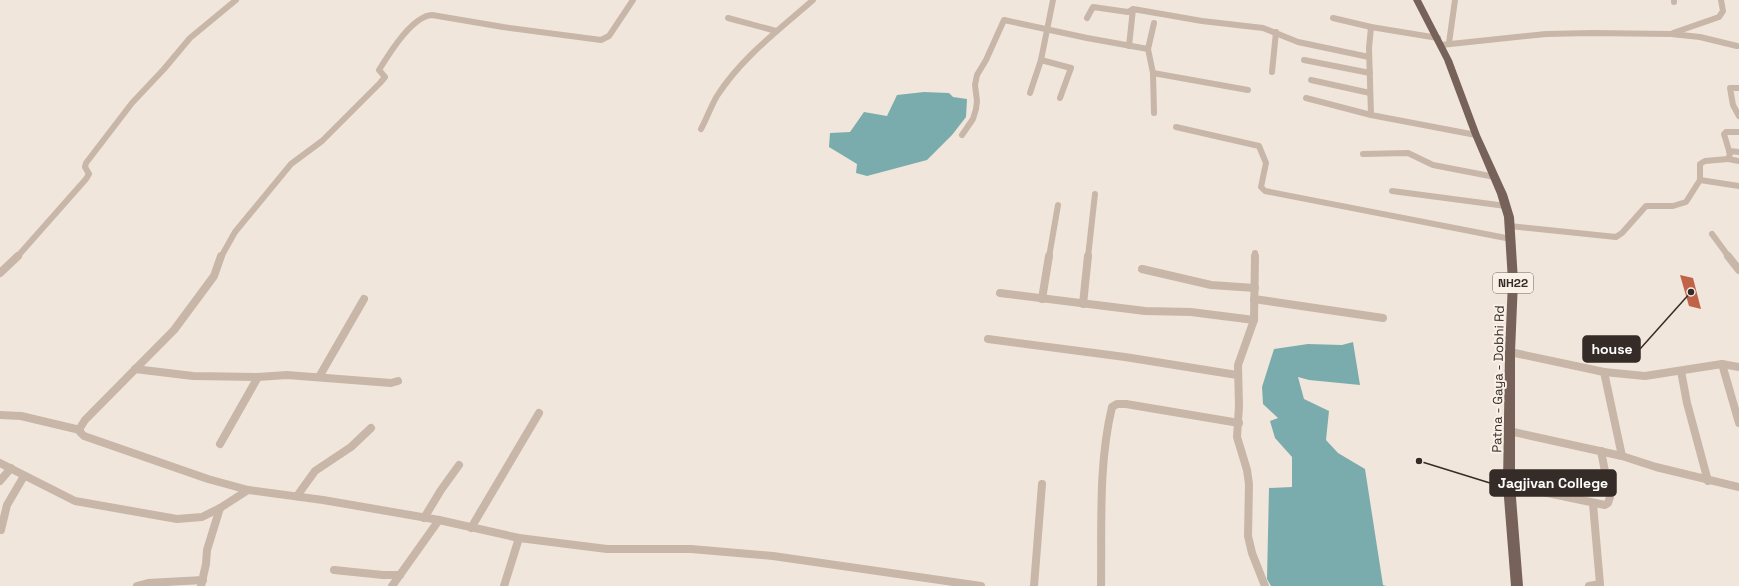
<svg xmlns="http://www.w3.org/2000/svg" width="1739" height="586" viewBox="0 0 1739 586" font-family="'Space Grotesk',sans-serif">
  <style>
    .water { fill: #7bacad }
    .building { fill: #c16349 }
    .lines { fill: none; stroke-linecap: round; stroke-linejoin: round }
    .minor-far1 { stroke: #c8b6a8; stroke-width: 6 }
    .minor { stroke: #c8b6a8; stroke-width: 8 }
    .primary { fill: #766259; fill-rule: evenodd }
    .labels { text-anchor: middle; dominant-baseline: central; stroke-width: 4; stroke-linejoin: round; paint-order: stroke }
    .shield { fill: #f9f0e7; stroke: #706761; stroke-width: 1 }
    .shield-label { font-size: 12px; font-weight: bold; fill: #352c28 }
    .street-label { font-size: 13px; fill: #352c28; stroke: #f9f0e7 }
    .leader { fill: none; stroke: #352c28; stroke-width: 1.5 }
    .callout-dot { fill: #352c28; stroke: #f9f0e7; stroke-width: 1.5 }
    .callout { fill: #352c28; stroke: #352c28; stroke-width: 1.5 }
    .callout-label { font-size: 14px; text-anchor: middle; font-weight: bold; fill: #fff }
  </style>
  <rect width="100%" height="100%" fill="#f1e6db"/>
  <g class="water">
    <polygon points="924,92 949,93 953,97 967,99 966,117 952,135 927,160 867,176 856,173 857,164 829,147 830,133 850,132 864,112 887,116 897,95"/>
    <polygon points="1353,342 1360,385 1309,380 1298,377 1304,399 1329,411 1326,440 1338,453 1365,469 1383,585 1386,586 1271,586 1267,579 1269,488 1292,487 1292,457 1275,438 1270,421 1278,418 1263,404 1262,387 1274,349 1308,344 1342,345"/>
  </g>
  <polygon class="building" points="1680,275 1693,278 1701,309 1689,306"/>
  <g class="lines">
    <g class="minor-far1">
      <polyline points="1674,0 1674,2"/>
      <polyline points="728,18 776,31"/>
      <polyline points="1087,18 1093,7 1128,12 1132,10"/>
      <polyline points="1333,18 1371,27 1438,38"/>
      <polyline points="1154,23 1148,49 1153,73 1154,113"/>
      <polyline points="1371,27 1369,48 1371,115"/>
      <polyline points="1673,33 1719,17 1723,11 1721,0"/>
      <polyline points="1449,43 1455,0"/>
      <polyline points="1441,45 1546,34 1592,33 1671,34 1700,37 1737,46"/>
      <polyline points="1129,46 1133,9 1202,21 1263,28 1298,42 1369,57"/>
      <polyline points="1041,60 1071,68 1060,98"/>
      <polyline points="1304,60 1370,73"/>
      <polyline points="1272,72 1276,32"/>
      <polyline points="1153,73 1248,90"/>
      <polyline points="1311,80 1370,93"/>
      <polyline points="1739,88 1730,88 1733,105 1739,116"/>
      <polyline points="1030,93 1041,60 1053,0"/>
      <polyline points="1306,98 1371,115 1476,135"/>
      <polyline points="1176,127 1259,146 1266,163 1261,187 1265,191 1511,239"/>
      <path d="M701 129C707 118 711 106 717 96 742 57 779 30 813 0"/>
      <polyline points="962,135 973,119 976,109 977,101 975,85 977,75 986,60 1004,20 1087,38 1148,49"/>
      <polyline points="1729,151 1739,152"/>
      <polyline points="1363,154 1408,153 1433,165 1495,177"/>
      <polyline points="1728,159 1739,161"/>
      <polyline points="1700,180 1739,186"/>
      <polyline points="1392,191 1506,206"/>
      <polyline points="1510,226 1616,237 1622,233 1646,206 1673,206 1686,202 1700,180 1700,164 1705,161 1728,159 1730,154 1724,134 1726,132 1739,132"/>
      <polyline points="1712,234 1729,257"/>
      <polyline points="17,257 86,179 89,174 85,167 86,163 132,103 164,69 190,38 236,0"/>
      <path d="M221 257 235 232 291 164 322 141 380 83 385 77 379 70C389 54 412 16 432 15L503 27 601 40 609 36 633 0"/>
      <polyline points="1049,257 1058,205"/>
      <polyline points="1088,257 1095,194"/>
      <polyline points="1255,257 1255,253"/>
    </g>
    <g class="minor">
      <polyline points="221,256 214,276 174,330 85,420 80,428 80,432 84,436 208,479 248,490 323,500 439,520 519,538 607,549 691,549 773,556 981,586"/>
      <polyline points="1255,256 1254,320 1238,365 1239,406 1237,437 1247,470 1249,484 1248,536 1252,553 1265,586"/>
      <polyline points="1728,256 1739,270"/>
      <polyline points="1142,269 1211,285 1255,288"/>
      <polyline points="0,273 18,256"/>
      <polyline points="1000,293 1145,311 1191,312 1254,320"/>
      <polyline points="1042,299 1049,256"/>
      <polyline points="1254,299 1383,318"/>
      <polyline points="1083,304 1088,256"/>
      <polyline points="988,339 1125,357 1237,375"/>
      <polyline points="1510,352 1604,372 1645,376 1722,364 1739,367"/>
      <polyline points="1722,364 1739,423"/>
      <polyline points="135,369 193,376 258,377 287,375 391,383 398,381"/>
      <polyline points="1681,371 1687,403 1708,481"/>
      <polyline points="1604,372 1622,456"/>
      <polyline points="319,377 364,299"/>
      <polyline points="0,415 21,416 80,430"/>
      <polyline points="1509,431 1622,456 1656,467 1739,487"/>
      <polyline points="220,444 258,377"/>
      <polyline points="0,463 75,501 177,519 202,517 220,508 248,490"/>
      <polyline points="0,481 11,468"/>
      <polyline points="1509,485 1605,505 1608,503 1610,497 1601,451"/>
      <polyline points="297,496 315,471 351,447 371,428"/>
      <polyline points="424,518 441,490 459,465"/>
      <polyline points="471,528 539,413"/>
      <polyline points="1,530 7,505 24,476"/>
      <polyline points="334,570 383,575 400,575"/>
      <polyline points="137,586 148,583 203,580"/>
      <polyline points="201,586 206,564 207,550 220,508"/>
      <polyline points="392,586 439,520"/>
      <polyline points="504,586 519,538"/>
      <polyline points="1034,586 1042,484"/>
      <path d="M1101 586C1102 527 1098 465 1112 407L1117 404H1126L1239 423"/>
      <polyline points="1589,586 1600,584 1593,504"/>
    </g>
    <polygon class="primary" points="1413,0 1421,0 1452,60 1480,135 1507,194 1514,217 1518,281 1515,352 1515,485 1523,586 1511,586 1503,485 1505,352 1508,281 1504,217 1497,194 1472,135 1444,60"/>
  </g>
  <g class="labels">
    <rect class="shield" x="1493" y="273" width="40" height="20" rx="3"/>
    <g class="shield-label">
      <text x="1513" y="283">NH22</text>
    </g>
    <g class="street-label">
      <text transform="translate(1498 379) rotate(-89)">Patna - Gaya - Dobhi Rd</text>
    </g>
  </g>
  <path class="leader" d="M1691 292L1640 349M1419 461L1490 483"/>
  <g class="callout-dot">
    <circle cx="1691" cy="292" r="4"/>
    <circle cx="1419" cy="461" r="4"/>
  </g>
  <g class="callout">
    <rect x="1583" y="336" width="57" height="26" rx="4"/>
    <rect x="1490" y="470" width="126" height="26" rx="4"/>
  </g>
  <g class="callout-label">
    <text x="1612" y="354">house</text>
    <text x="1553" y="488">Jagjivan College</text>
  </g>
</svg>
